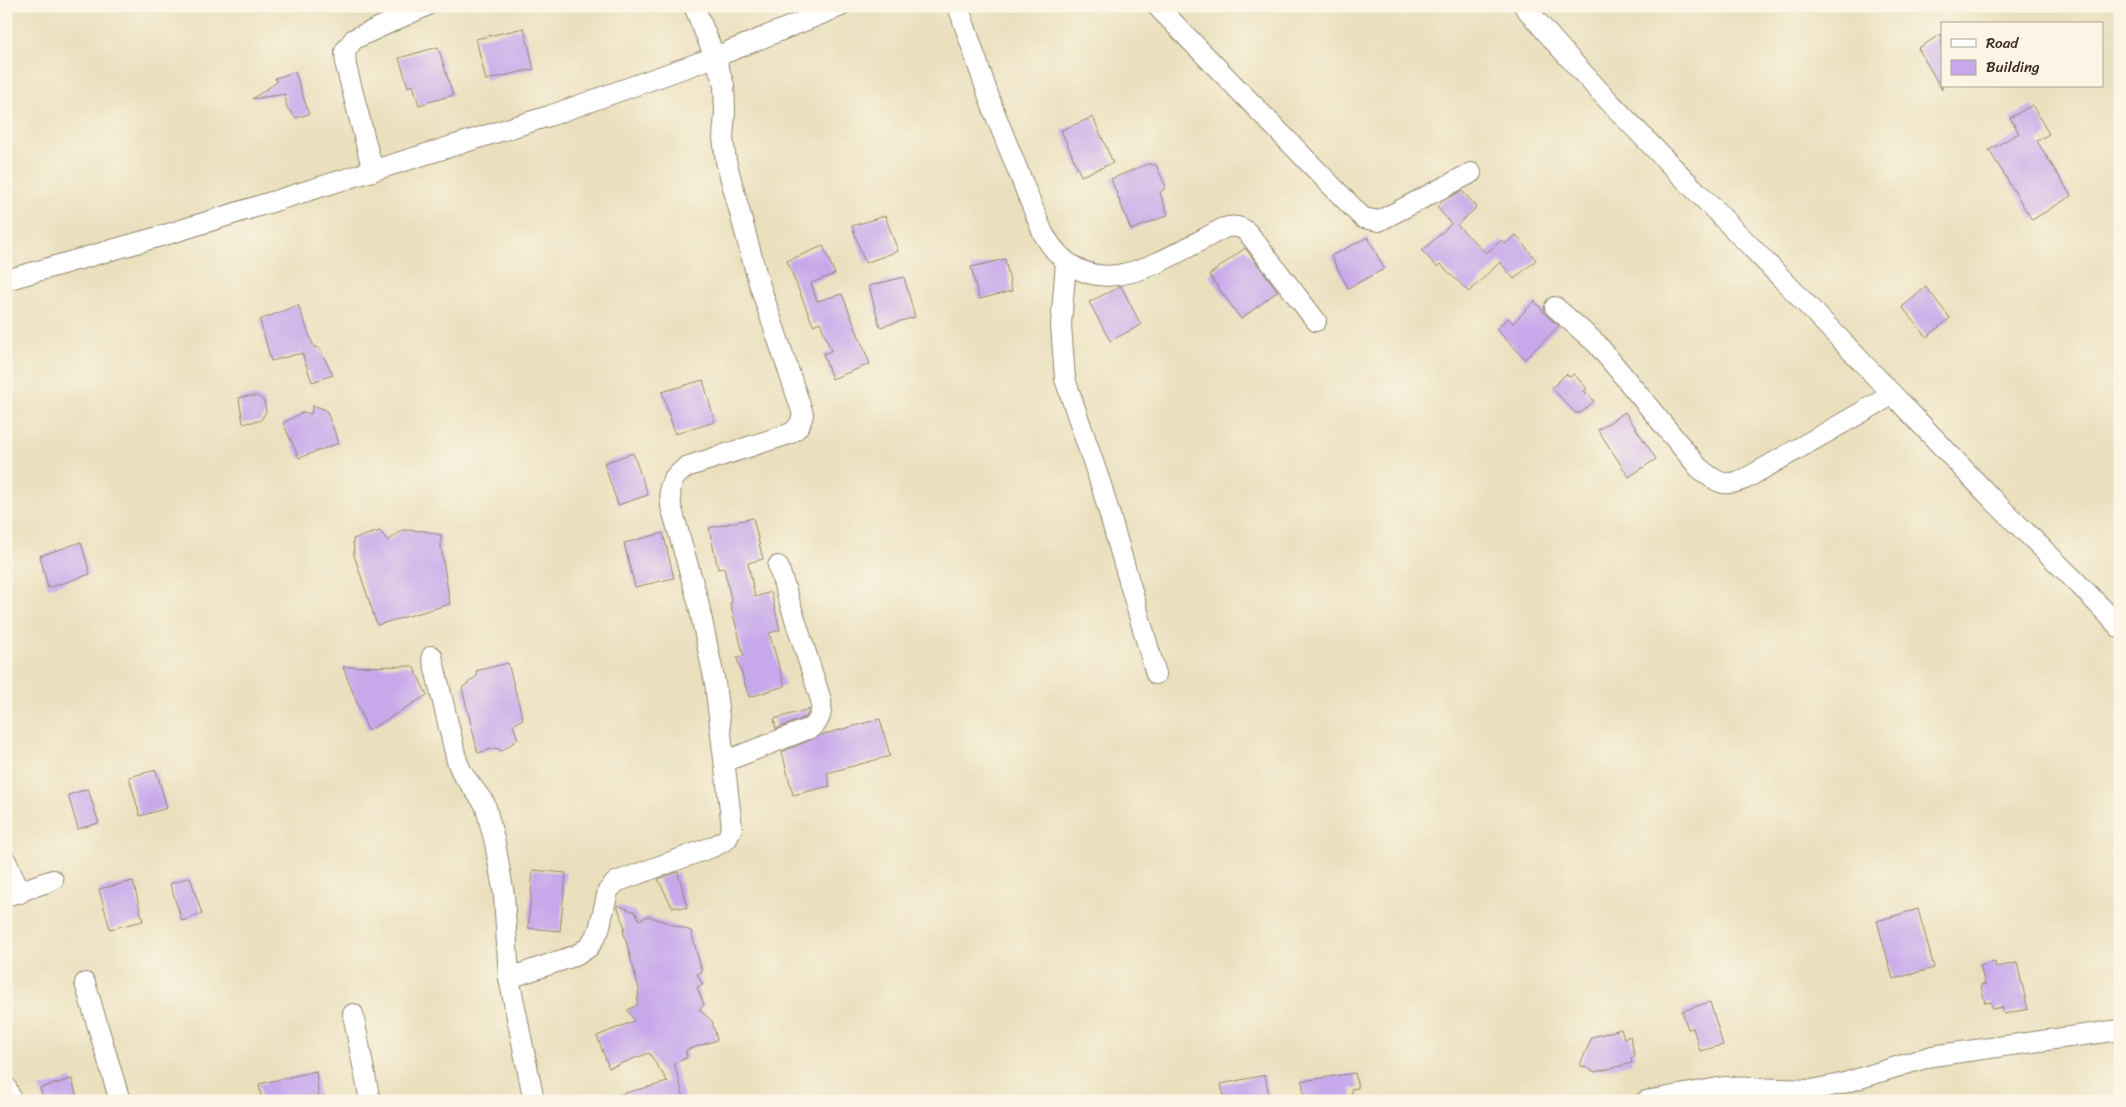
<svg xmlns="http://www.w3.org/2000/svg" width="2126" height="1107" viewBox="0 0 2126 1107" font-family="Sriracha,sans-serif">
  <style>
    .building { fill: #c7a9eb }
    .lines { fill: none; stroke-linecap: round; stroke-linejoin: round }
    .minor-casing { stroke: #92856e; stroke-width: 22 }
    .minor { stroke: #fff; stroke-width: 20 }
  </style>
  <rect width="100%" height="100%" fill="#fcf5e5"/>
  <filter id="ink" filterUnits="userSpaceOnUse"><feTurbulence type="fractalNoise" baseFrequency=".02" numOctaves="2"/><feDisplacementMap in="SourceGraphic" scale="10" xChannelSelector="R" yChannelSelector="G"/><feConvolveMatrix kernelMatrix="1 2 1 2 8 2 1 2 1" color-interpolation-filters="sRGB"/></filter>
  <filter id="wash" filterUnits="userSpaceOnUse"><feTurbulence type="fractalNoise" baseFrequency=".0096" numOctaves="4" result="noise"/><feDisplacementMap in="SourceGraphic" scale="20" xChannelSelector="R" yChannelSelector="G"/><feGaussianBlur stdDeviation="1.12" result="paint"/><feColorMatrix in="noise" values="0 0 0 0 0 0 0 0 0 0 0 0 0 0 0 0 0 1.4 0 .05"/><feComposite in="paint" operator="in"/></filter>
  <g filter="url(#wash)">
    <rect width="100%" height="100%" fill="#eae0be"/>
    <g id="blocks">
      <g class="building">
        <polygon points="524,28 534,69 486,80 476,39"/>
        <polygon points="1942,34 1942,90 1918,48"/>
        <polygon points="438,47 453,95 419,105 413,85 408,87 399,58"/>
        <polygon points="295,72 309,114 296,118 287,108 285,94 252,99 277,82 275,78"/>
        <polygon points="2032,105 2049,134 2037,141 2071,196 2032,220 1989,150 2019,133 2010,118"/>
        <polygon points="1093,117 1113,163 1081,176 1061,130"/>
        <polygon points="1148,164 1156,165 1166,187 1160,193 1168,215 1131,230 1111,179"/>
        <polygon points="1462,191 1477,207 1457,225 1486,253 1502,240 1505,244 1516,235 1536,260 1514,279 1500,262 1469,292 1440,264 1437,267 1422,251 1451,224 1437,207 1444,200"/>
        <polygon points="885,216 898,251 865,263 852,226"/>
        <polygon points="1368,237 1384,269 1348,288 1331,256"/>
        <polygon points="823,246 835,274 811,283 817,301 842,294 870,364 832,379 823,354 831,351 820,322 813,325 787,261"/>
        <polygon points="1245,248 1278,291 1241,319 1209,275"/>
        <polygon points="1005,259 1012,291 979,299 971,267"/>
        <polygon points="904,277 915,317 880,327 869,286"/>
        <polygon points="1121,286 1141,325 1110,341 1089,302"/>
        <polygon points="1926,287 1950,318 1927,337 1902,307"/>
        <polygon points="1535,301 1547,316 1559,326 1525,359 1496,329 1508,318 1513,323"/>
        <polygon points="298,305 314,347 319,348 333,375 312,382 302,353 271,361 260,320"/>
        <polygon points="1566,374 1570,377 1574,374 1587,389 1584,391 1594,401 1581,413 1575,413 1552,388"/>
        <polygon points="703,380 715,422 675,434 662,392"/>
        <polygon points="247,396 257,396 264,401 266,412 260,421 243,423 239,398"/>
        <polygon points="313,405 326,410 339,443 299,458 283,423 303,412 311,414"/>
        <polygon points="1625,412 1656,459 1629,477 1598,430"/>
        <polygon points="633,453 648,495 618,505 604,463"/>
        <polygon points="753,518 763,559 748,563 755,597 771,592 780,630 769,633 785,686 749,697 737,658 744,656 730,603 732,603 724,568 718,569 709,528"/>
        <polygon points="403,530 425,531 441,535 441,547 450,604 377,625 354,555 353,539 380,531 388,541"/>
        <polygon points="663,533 674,578 635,587 624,543"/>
        <polygon points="81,542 90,574 48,588 40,556"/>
        <polygon points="508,663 523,719 513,725 518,739 502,751 496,748 478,753 462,688 477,676 476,671"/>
        <polygon points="413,666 427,695 368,731 343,667"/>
        <polygon points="809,709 806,717 776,729 774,719"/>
        <polygon points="880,719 890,756 827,773 830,786 793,795 782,752 821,735"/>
        <polygon points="156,770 167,808 140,816 129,777"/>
        <polygon points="88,789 99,823 78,829 68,795"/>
        <polygon points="533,870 566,873 560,931 528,928"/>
        <polygon points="678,872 687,908 672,907 658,879"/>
        <polygon points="190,877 202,914 182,921 170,884"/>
        <polygon points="133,881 143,921 110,929 99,889"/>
        <polygon points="617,905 635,912 640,920 648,916 691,931 702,972 697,974 703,985 697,987 704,1005 699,1009 712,1021 717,1040 686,1050 687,1058 674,1063 685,1101 614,1101 613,1096 668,1082 649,1053 609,1068 597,1036 634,1021 628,1010 637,1005 639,989 623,930 625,928"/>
        <polygon points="1918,909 1934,968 1893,979 1877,921"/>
        <polygon points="1995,962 1996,967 2017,963 2028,1009 2004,1014 2002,1007 1993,1009 1991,1002 1985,1003 1981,985 1985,984 1980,966"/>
        <polygon points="1710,1002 1723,1045 1700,1051 1693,1028 1688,1029 1682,1011"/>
        <polygon points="1621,1029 1624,1038 1630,1036 1635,1057 1631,1058 1632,1063 1595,1072 1580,1065 1592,1037"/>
        <polygon points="316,1071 319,1101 262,1101 259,1084"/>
        <polygon points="1355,1073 1358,1088 1351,1089 1353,1101 1305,1101 1302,1081"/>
        <polygon points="1265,1075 1270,1101 1225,1101 1221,1084"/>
        <polygon points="72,1079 78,1101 44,1101 40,1088"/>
      </g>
    </g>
  </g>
  <g filter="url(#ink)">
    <use href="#blocks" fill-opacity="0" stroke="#92856e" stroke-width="1"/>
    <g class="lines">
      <defs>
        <g id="minor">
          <path d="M958 6 993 109 1043 233C1090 315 1163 259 1224 228 1234 225 1242 226 1249 234L1316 321"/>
          <polyline points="1157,6 1363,218 1379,221 1471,173"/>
          <path d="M1524 6C1606 104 1698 191 1786 283 1856 355 1925 429 1995 502 2037 544 2081 584 2120 628"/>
          <polyline points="373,171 346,66 345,51 354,39 426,6"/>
          <polyline points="1066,262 1061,325 1065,379 1102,488 1156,674"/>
          <polyline points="6,280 168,234 549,116 715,57 841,6"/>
          <path d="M1555 307 1597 344 1699 468C1717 482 1722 488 1745 479L1892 395"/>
          <polyline points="432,656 457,761 462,773 485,804 495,843 504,895 509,978 534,1101"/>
          <path d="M726 761 813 727C821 718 822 712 821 700L778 566"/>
          <polyline points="6,861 20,893"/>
          <polyline points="6,896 53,880"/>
          <path d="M509 978 577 955 589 947 599 930 608 891 616 882 715 846 727 839 732 827 715 683 698 601 671 506 670 488 673 479 686 467 789 434C798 429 801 424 803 414L758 280 726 161 723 138 725 112 724 85 715 57 694 6"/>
          <polyline points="85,983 120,1101"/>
          <polyline points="353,1014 370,1101"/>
          <polyline points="6,1087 12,1101"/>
          <polyline points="1646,1101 1724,1087 1811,1090 1841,1084 1932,1056 2120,1030"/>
        </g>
      </defs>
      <use href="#minor" class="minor-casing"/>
      <use href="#minor" class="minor"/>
    </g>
  </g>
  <rect width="2126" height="1107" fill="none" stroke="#fcf5e5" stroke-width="25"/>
  <rect x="1941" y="22" width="162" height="65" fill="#fcf5e5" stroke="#afa495"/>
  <rect x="1951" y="39" width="25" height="8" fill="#ffffff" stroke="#afa495"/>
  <text x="1986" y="48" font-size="15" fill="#3b2a1e">Road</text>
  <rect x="1951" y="60" width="25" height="15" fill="#c7a9eb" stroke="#afa495"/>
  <text x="1986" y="72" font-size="15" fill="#3b2a1e">Building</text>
</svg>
